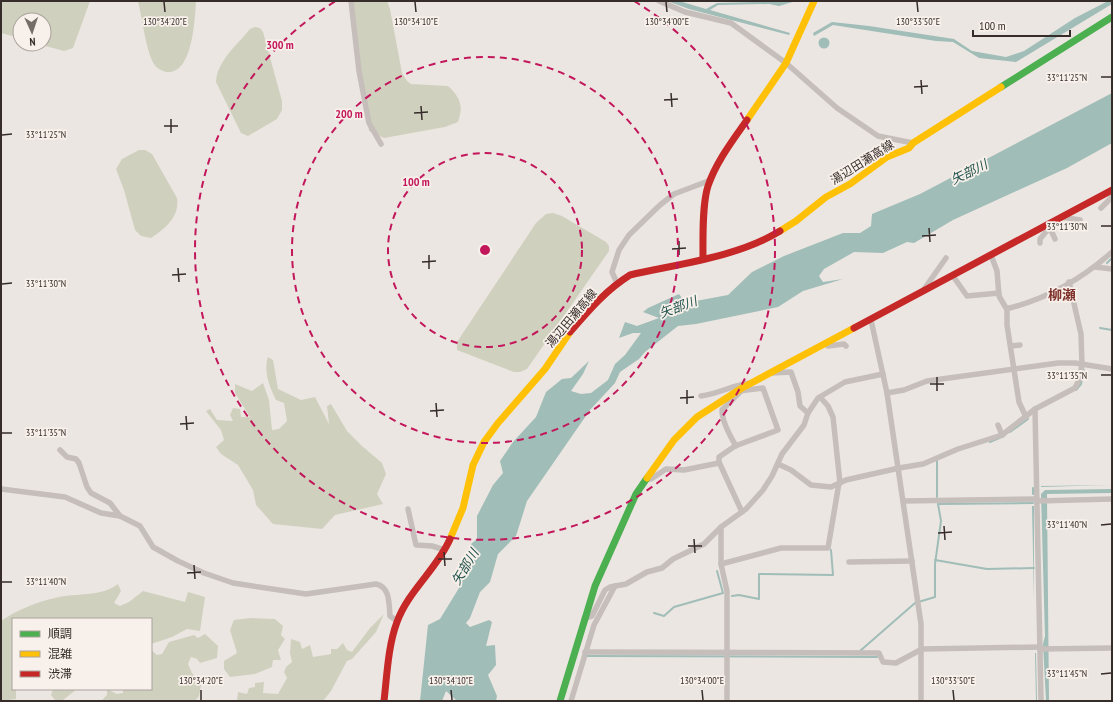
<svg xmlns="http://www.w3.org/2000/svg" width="1113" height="702" viewBox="0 0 1113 702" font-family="'PT Sans Narrow','Noto Sans JP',sans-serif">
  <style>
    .green { fill: #d0d0be }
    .water { fill: #a0bdb8 }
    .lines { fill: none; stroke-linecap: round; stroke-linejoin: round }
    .stream { stroke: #a0bdb8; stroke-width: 2 }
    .street { stroke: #c5bebb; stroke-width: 5.5 }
    .fast { stroke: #4caf50; stroke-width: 7 }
    .slow { stroke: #ffc107; stroke-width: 7 }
    .jam { stroke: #c62828; stroke-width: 7 }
    .ticks { fill: none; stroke: #362c2a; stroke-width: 1.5 }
    .ring { fill: none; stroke: #c2185b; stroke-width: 2; stroke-dasharray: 7 5 }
    .labels { text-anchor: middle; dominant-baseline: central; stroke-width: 3.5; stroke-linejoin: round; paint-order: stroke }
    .street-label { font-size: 12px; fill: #362c2a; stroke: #f8f0ea }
    .water-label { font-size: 13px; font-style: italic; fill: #23544f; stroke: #f8f0ea }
    .quarter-label { font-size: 14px; font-weight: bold; fill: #7d312a; stroke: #f8f0ea }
    .ticks-label { font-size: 10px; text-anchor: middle; fill: #362c2a; stroke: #f8f0ea; stroke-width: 3.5; stroke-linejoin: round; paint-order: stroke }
    .centre { fill: #c2185b; stroke: #f8f0ea; stroke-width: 2 }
    .ring-label { font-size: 12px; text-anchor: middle; font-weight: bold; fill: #c2185b; stroke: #f8f0ea; stroke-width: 3.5; stroke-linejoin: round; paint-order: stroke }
  </style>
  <rect width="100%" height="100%" fill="#ece6e2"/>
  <g class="green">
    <polygon points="1,1 90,1 73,48 64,51 38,44 44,44 44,20 20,20 20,38 1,33"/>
    <path d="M138 1H196C195 18 193 70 170 72 165 73 157 69 154 64 146 51 142 17 138 1Z"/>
    <path d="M352 1H387L390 9 402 73 407 81 411 84 448 86C460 97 464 106 458 122L445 127 384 138 369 131Z"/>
    <path d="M255 27 260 28 263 32 282 101V110L277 119 248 136 241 133 216 82C217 61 238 44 250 29Z"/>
    <path d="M139 150H145L152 154 177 198C180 216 166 228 151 238L141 236 135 230 124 190 116 169 122 159Z"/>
    <polygon points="553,213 562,216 606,242 609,246 609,251 527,369 520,372 514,372 457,350 457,342 536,223 546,214"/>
    <path d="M268 357 273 360 278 389 301 400 315 397 329 424 327 406 331 404 347 431 362 446 382 463 386 474 377 494 383 504 335 515 322 529 273 524 256 505 253 490 238 465 221 454 216 447 224 440 221 430 206 411 210 409 217 420 233 421 230 415 233 408 240 409 241 417H250L235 393V384L252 391 263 383 269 400 272 430 279 429 287 421 284 403 276 400C270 388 263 371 268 357Z"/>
    <path d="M118 584 121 591 114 603 120 606 129 602 143 591 185 602 188 592 205 597 200 631 187 629 172 637 151 644V619H13V689H16V699L1 701V621C17 610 36 602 55 598 77 592 99 598 118 584Z"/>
    <polygon points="384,614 376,632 352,659 347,661 331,691 323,701 237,701 238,692 247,694 249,688 255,687 255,683 264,682 263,693 278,694 287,678 284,672 286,667 292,662 290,653 291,639 300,642 302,649 310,645 313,657 331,654 331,649 337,649 343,643 347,650 352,652 370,628"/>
    <polygon points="250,618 275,619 283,626 281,635 285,639 278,650 281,660 273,660 272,667 255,674 230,677 224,669 224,661 237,653 230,630 234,620"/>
    <polygon points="205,634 218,646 217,658 200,663 197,659 191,657 188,664 192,673 201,685 199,696 195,701 101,701 107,695 107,689 117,694 123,693 123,689 151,689 151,650 157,655 162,654 169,642 194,635 198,638"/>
    <polygon points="53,689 77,689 63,700 55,700 51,695"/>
  </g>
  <g class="water">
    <polygon points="667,1 679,1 706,9 717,3 796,1 779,6 769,4 718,5 710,10 790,33 789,35 689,9"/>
    <polygon points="1108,1 1112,1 1112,4 1016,62 979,58 953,42 936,41 833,25 814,36 813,33 832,22 869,26 954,39 972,51 1006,57 1024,51 1075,18"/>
    <circle cx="824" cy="43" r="5.5"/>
    <polygon points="1112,93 1112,143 1067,168 953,220 914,243 907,242 883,253 854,252 824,269 819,276 823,282 843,279 803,291 778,307 696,324 678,326 645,352 639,359 620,372 615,383 590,410 527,501 516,536 498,554 490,582 480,592 470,618 466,623 470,627 489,620 492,622 486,646 495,645 496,665 488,675 497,696 496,701 457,701 446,691 442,701 420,701 428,625 440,619 459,588 458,579 465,574 471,544 477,539 477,516 493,485 503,473 500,461 513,442 536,417 546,392 562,379 571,378 589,361 583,374 571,391 581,394 591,393 608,380 615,364 625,355 641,333 633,333 619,338 625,322 637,326 659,318 643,312 648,308 679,294 685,303 728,295 752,272 784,256 843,233 860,233 871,226 872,214 920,194"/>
    <polygon points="1112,485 1041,487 1041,486"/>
    <polygon points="1112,489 1112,493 1047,494 1049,701 1046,701 1043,644 1045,636 1041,494 1045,490"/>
    <polygon points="1032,506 1034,506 1034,600"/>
    <polygon points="1035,653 1036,653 1037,701 1036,701"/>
  </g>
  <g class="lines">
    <g class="stream">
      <polyline points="1107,263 1112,258"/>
      <polyline points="1100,328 1112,330"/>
      <polyline points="1076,390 1081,384 1084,370"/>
      <polyline points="1010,432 1028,419"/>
      <polyline points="990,442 1004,436"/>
      <polyline points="1033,488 1033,494"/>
      <polyline points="937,497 937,460"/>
      <polyline points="935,560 987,569 1034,568"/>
      <polyline points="732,596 739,595 759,599 759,574 833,575 831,550"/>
      <polyline points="654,613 664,616 674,607 723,593 717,571"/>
      <polyline points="860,651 915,603 935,597 935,564 941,521 938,504 1033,503"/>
      <polyline points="587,656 877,657"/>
    </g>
    <g class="street">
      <polyline points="351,1 359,71 369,123 381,144"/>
      <polyline points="659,1 685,12 731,23 786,63 837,108 878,136 913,143"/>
      <polyline points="1101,208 1112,197"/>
      <polyline points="1061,217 1080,220"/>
      <polyline points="1050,228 1055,239"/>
      <polyline points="1040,243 1040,239 1054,222"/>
      <path d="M991 255 997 271 999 296 1006 308H1010C1048 298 1083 278 1112 252"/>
      <polyline points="1095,267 1112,269"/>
      <polyline points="953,276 967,296 999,293"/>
      <polyline points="617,283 612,272 619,250 629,235 660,205 674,194 711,180"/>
      <polyline points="922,292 946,258"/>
      <polyline points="1007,308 1007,325 1019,402 1026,417"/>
      <polyline points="871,320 887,393 921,624 921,701"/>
      <polyline points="826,344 828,346 844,344 846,346"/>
      <polyline points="1011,346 1020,345"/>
      <polyline points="772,373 791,372 798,392 800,406 808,413"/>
      <polyline points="739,391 763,388 778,430 735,446 719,457 719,462 742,512"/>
      <polyline points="887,393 904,390 927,381 1058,363 1075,363 1112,369"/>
      <path d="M701 396C718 394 733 385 750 383"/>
      <polyline points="820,397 828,406 833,417 840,483"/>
      <polyline points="1035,409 1041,701"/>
      <polyline points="998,425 1002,435"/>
      <path d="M736 446C730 436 722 422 722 410L741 391"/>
      <polyline points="60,450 67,457 76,459 79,463 87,487 91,493 110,503 120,516"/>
      <polyline points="778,464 791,470 811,485 831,487 846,480 899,468 923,464 958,449 1002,435 1035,409 1075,388 1079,380 1082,365 1081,334 1069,282"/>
      <polyline points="646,479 651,479 666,469 684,470 719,463"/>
      <path d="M1 489 65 497 101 513 120 516 140 526 153 547 178 561 204 573 233 583 306 594 376 584C390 587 389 603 390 616L397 621"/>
      <polyline points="903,501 1037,499"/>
      <polyline points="1037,501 1112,499"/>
      <polyline points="408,509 416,545 432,546 445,550"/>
      <polyline points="721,527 721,564 727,591 727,701"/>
      <polyline points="849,562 912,561"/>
      <polyline points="721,564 781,548 828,548 839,483"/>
      <polyline points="584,619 592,616 605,590 610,587 626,584 647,572 662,568 673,559 704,544 721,527 746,509 763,490 772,476 782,454 804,425 808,413 818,398 845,382 883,374"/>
      <polyline points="1040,649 1112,648"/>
      <polyline points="585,652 879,653 883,662 896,663 922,649 1040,647"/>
      <polyline points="571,701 594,625 615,586"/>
    </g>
    <g class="fast">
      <polyline points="1001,87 1112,17"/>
      <polyline points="560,701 595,586 636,494 647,478"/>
    </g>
    <g class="slow">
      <polyline points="747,120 786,63 814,1"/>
      <polyline points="780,231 796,221 826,197 850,184 887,157 909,148 913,143 1001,87"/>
      <polyline points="647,478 674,440 697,417 742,388 854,328"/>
      <polyline points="450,539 463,508 473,465 484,442 498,423 545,369 570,332"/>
    </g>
    <g class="jam">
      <path d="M703 259C703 239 702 204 708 186 716 162 733 140 747 120"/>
      <polyline points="854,328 1112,190"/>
      <path d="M570 332C589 310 606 290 630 275 678 264 738 257 780 231"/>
      <path d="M384 701C387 675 388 646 397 622 408 591 437 569 450 539"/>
    </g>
  </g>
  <path class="ticks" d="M164 2 165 12M415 2 416 12M666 2 667 12M917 2 918 12M1101 77H1111M921 80 922 94M914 87 928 86M671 93 672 107M664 100 678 99M421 106 422 120M414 113 428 112M171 119V133M164 126H178M2 135 12 134M1101 226H1111M929 228 930 242M922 236 936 235M679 241V255M672 249 686 248M429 255V269M422 262 436 261M178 268 179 282M172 275 186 274M2 284 12 283M1101 375H1111M937 377V391M930 384H944M687 390V404M680 398 694 397M436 403 437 417M430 411 444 410M186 416 187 430M180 424 194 423M2 433H12M1101 525 1111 524M944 526 945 540M938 533 952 532M694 539 695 553M688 546H702M444 552 445 566M438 559H452M194 565 195 579M187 573 201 572M2 582H12M1101 674 1111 673M201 690V700M451 690 452 700M702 690 703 700M953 690 954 700"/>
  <g class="ring">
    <circle cx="485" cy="250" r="97"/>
    <circle cx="485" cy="250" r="193"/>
    <path d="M634 1A290 290 0 1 1 336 1"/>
  </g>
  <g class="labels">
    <g class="street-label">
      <text transform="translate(862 162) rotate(-32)">湯辺田瀬高線</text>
      <text transform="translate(571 318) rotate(-50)">湯辺田瀬高線</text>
    </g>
    <g class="water-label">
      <text transform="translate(969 172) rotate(-26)">矢部川</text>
      <text transform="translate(678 307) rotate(-20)">矢部川</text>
      <text transform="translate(465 567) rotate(-59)">矢部川</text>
    </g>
    <g class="quarter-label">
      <text x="1062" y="295">柳瀬</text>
    </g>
  </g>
  <g class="ticks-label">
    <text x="165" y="25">130°34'20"E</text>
    <text x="416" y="25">130°34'10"E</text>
    <text x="667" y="25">130°34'00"E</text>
    <text x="918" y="25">130°33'50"E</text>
    <text x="1067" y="81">33°11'25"N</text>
    <text x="46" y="138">33°11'25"N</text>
    <text x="1067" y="230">33°11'30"N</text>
    <text x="46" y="287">33°11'30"N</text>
    <text x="1067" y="379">33°11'35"N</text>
    <text x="46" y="436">33°11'35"N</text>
    <text x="1067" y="528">33°11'40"N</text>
    <text x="46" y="585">33°11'40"N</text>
    <text x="1067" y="677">33°11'45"N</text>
    <text x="201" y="684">130°34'20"E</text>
    <text x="451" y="684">130°34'10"E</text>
    <text x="702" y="684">130°34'00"E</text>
    <text x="953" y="684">130°33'50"E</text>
  </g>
  <circle cx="485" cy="250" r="6" class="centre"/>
  <g class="ring-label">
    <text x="280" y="49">300 m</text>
    <text x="349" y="118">200 m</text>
    <text x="416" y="186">100 m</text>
  </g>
  <rect width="1113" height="702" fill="none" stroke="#362c2a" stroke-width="4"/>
  <rect x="12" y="618" width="140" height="72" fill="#f8f0ea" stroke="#aaa29d"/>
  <rect x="20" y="631" width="20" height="6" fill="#4caf50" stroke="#aaa29d"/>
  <text x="48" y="638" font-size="12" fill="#362c2a">順調</text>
  <rect x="20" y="651" width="20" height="6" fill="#ffc107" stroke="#aaa29d"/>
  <text x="48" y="658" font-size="12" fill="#362c2a">混雑</text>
  <rect x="20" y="671" width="20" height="6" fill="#c62828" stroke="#aaa29d"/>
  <text x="48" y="678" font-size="12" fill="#362c2a">渋滞</text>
  <g transform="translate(32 32) rotate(177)"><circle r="19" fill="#f8f0ea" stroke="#aaa29d"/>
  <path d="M0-3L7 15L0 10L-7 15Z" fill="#766d6a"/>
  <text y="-6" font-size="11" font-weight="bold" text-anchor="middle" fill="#362c2a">N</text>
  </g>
  <path d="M973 30v6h97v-6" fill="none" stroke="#362c2a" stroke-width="2"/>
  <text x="979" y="30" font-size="12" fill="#362c2a" stroke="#f8f0ea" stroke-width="3" paint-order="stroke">100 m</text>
</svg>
